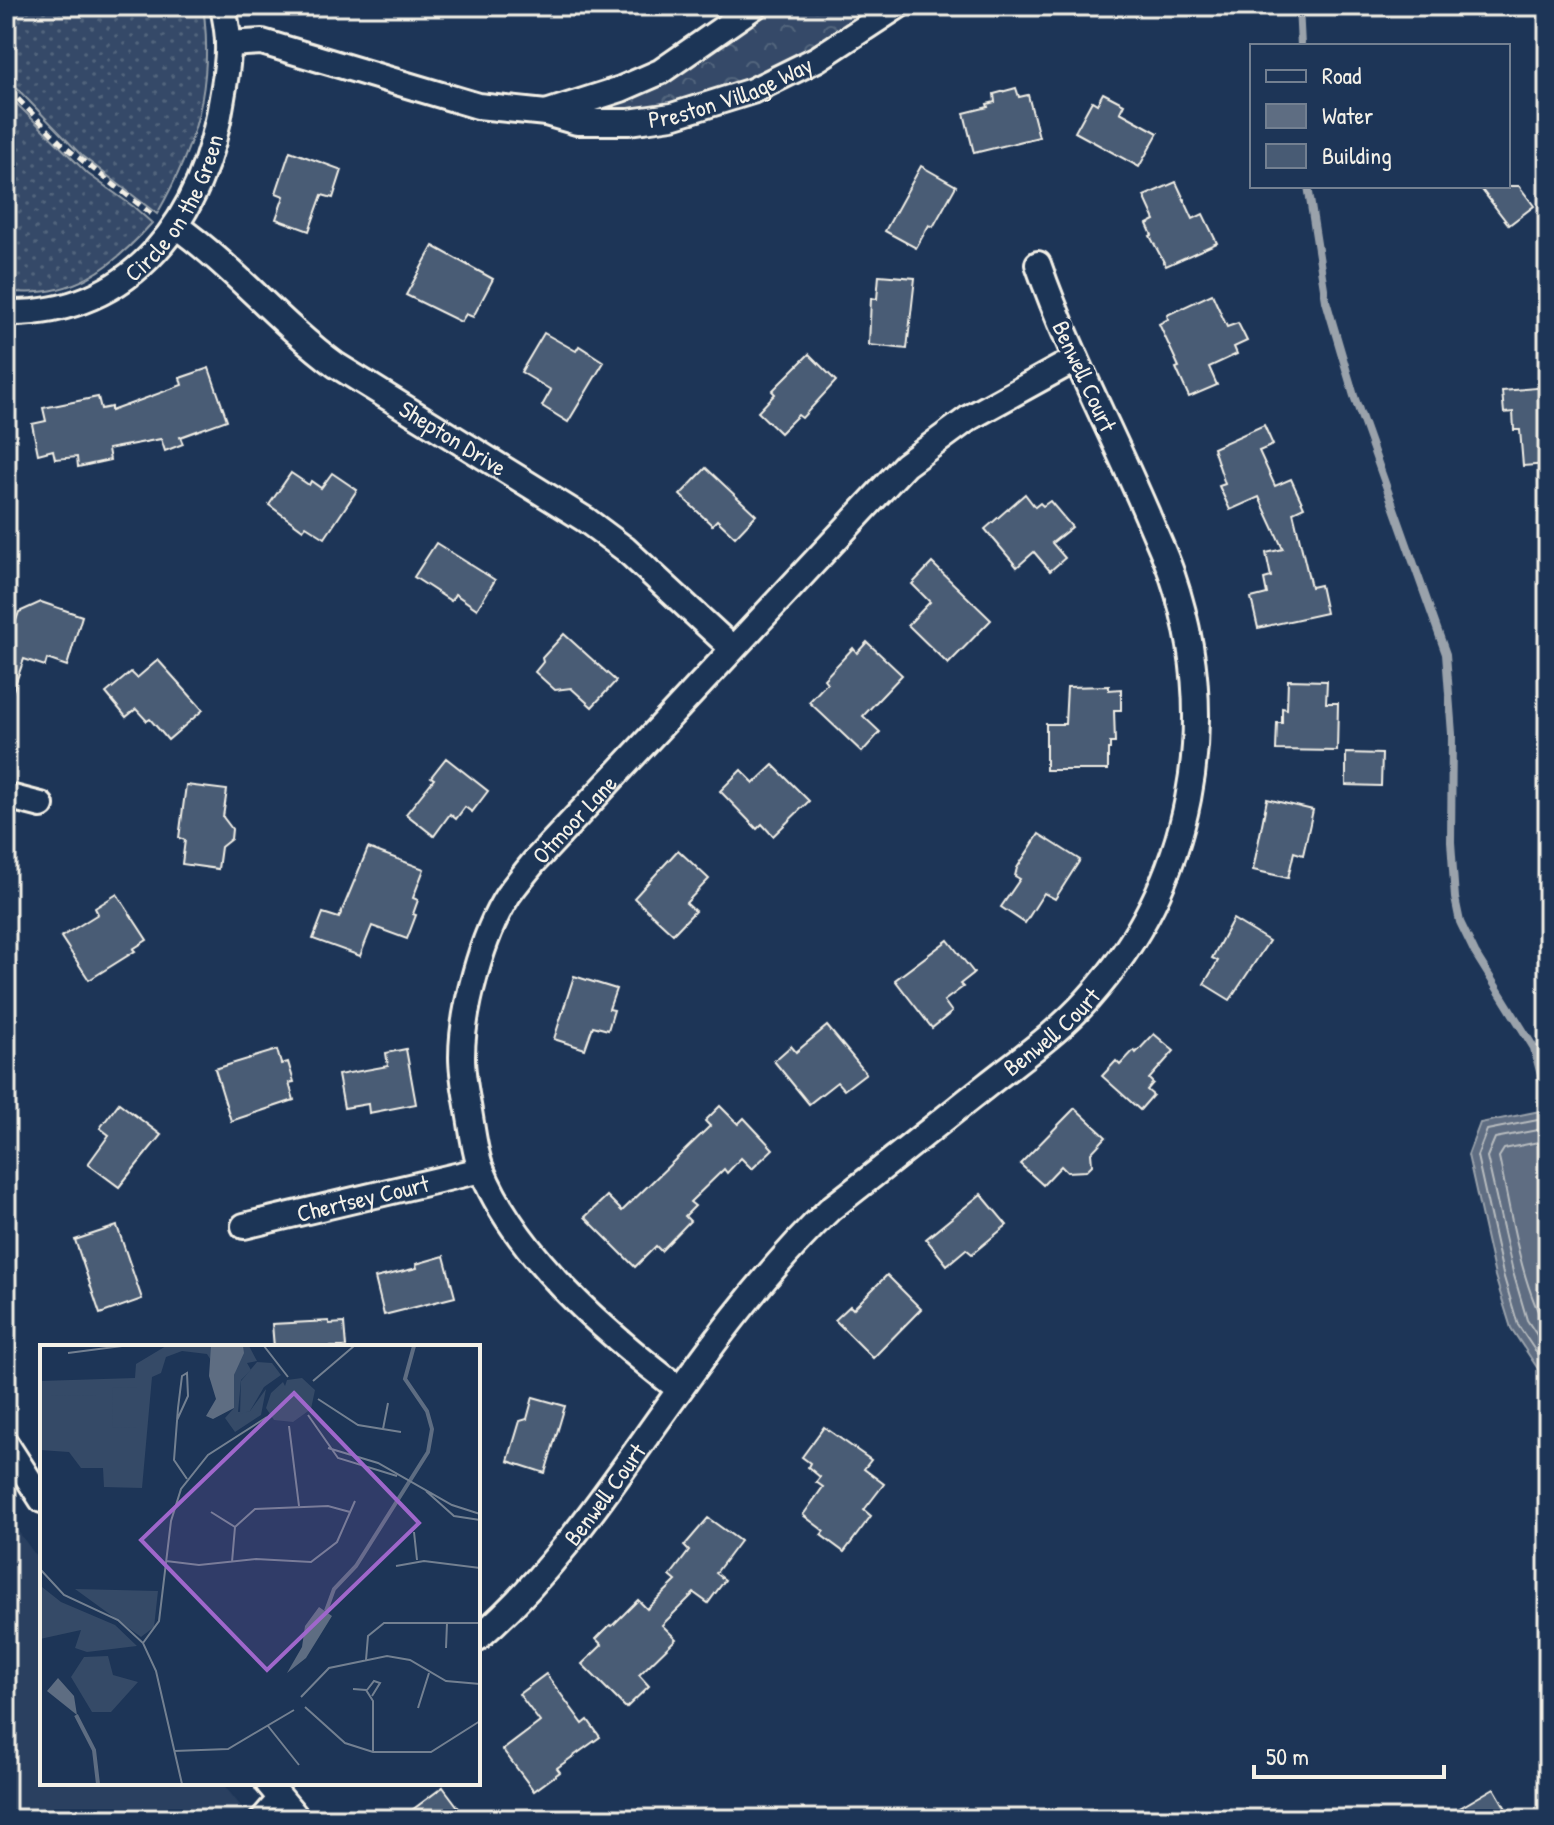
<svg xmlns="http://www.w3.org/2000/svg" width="1554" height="1825" viewBox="0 0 1554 1825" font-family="'Patrick Hand',sans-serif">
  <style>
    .built { fill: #2a4060 }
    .grass { fill: url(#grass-dots); stroke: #949ea8; stroke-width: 2 }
    .forest { fill: url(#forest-crowns); stroke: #949ea8; stroke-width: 2 }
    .water { fill: #5e6d82; stroke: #9aa2ab; stroke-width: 2 }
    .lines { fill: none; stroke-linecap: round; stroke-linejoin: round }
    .shore { stroke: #b8bcbf; stroke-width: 2 }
    .stream { stroke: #9aa2ab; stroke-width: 8 }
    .building { fill: #485b74; stroke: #f4f1e8; stroke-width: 2 }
    .service-casing { stroke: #f4f1e8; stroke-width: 18 }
    .minor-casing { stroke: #f4f1e8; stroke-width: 30 }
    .path { stroke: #f4f1e8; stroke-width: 5; stroke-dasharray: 8 6; stroke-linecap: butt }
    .service { stroke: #1d3557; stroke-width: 12 }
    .minor { stroke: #1d3557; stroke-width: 24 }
    .labels { text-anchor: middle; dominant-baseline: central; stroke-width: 7; stroke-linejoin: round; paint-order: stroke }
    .street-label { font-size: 24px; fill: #f4f1e8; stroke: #1d3557 }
    .inset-river { fill: none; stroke: #5e6d82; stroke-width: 4 }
    .inset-road { fill: none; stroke: #738091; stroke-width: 2 }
    .view { fill: #9f67cb; fill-opacity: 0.15; stroke: #9f67cb; stroke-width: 4 }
    .inset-edge { fill: none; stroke: #f4f1e8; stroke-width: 4 }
  </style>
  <defs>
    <pattern id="grass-dots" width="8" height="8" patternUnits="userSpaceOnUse" patternTransform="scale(2)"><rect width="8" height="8" fill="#354a67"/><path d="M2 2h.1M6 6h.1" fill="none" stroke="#53657d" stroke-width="1.8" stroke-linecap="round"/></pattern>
    <pattern id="forest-crowns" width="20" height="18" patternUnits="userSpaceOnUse" patternTransform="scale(2)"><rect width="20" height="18" fill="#354a67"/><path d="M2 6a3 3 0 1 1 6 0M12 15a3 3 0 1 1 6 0" fill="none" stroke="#53657d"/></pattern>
  </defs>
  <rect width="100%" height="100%" fill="#1d3557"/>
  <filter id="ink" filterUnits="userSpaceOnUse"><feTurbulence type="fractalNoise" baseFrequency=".0125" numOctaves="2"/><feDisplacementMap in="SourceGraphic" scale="16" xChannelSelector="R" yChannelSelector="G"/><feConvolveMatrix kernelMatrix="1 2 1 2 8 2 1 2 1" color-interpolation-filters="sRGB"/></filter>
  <g filter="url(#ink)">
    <polygon class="built" points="6,1515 42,1564 42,1783 222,1783 251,1819 6,1819"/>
    <g class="grass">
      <path d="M6 6H203C214 84 196 146 157 214L82 156 6 77Z"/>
      <path d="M6 97 15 102 88 174 134 207 152 223C111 269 71 300 6 291Z"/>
    </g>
    <polygon class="forest" points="769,6 886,6 797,62 658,113 568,114 697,59"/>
    <polygon class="water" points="1548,1107 1548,1384 1511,1328 1495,1276 1468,1155 1480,1123 1545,1110"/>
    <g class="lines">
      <g class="shore">
        <polyline points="1548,1118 1487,1130 1477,1156 1503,1274 1518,1325 1548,1370"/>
        <polyline points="1548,1128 1495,1138 1487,1157 1513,1272 1527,1320 1548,1352"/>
        <path d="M1548 1140 1504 1149 1499 1157C1510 1207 1521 1288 1548 1330"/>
      </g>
      <g class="stream">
        <polyline points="1299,6 1301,46"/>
        <polyline points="1308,186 1326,301 1354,396 1446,654 1452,734 1451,842 1455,898 1460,922 1475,953 1534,1048 1547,1099 1545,1110"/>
      </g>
    </g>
    <g class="building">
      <polygon points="1016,88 1019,97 1028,95 1039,137 974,153 964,113 988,107 987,104 995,102 994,94"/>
      <polygon points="1103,93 1124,104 1120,112 1158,133 1139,167 1075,132 1092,101 1097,104"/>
      <polygon points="290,151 342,170 333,198 322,195 309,231 276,219 284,196 276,193"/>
      <polygon points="921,166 956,186 933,227 929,225 916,248 885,231"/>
      <polygon points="1176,182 1193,219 1203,214 1217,243 1166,266 1150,236 1152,235 1147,224 1155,220 1144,196"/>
      <polygon points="1479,186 1519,186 1534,206 1509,225"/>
      <polygon points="433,246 493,279 473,317 466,314 461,322 406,295"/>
      <polygon points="879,275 915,278 907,349 869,345 871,298 877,299"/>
      <polygon points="1212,294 1227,327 1238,323 1247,341 1234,347 1237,354 1209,367 1217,385 1189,397 1176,368 1179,367 1159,324 1168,319 1167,315"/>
      <polygon points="544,333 576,351 579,346 604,362 568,422 542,406 551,390 521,372"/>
      <polygon points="809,354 836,381 802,418 798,415 780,433 758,412 775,394 772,391"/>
      <polygon points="209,368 227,420 180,437 183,444 165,451 161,439 108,449 110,460 78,467 77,457 55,459 53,450 38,454 32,424 46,421 43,408 98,397 101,409 111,407 111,411 182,385 180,378"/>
      <polygon points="1548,387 1548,464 1523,466 1520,430 1514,430 1513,412 1504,413 1502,391"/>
      <polygon points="1264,425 1273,445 1259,451 1275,486 1291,479 1304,507 1293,512 1311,587 1320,585 1326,613 1258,628 1251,598 1267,594 1264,579 1271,577 1266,553 1283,549 1259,497 1230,510 1219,486 1225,484 1213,448"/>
      <polygon points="706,468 756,515 735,537 717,520 712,525 680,495"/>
      <polygon points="291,473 309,485 311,481 321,488 332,473 357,490 325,538 306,526 303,530 269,505"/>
      <polygon points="1025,494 1035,507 1040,503 1043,506 1050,501 1072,527 1052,543 1065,558 1050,571 1034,552 1017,567 985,529"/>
      <polygon points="436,543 495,580 477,609 455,594 451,601 414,577"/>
      <polygon points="932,563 991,620 948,664 908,625 930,602 912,584"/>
      <polygon points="41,602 82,616 67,666 47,659 45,666 24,659 9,702 6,701 6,627 13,629 19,612"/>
      <polygon points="564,634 616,681 592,707 571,688 555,690 535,672 543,662 542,658"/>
      <polygon points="867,642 902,675 863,716 880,732 862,752 809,702 827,683 824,679 853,648 857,653"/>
      <polygon points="158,660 203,710 168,740 150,719 147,721 136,709 126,717 106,693 131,672 137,678"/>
      <polygon points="1288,680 1327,681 1326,703 1338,703 1337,751 1276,750 1277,723 1282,723 1282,708 1287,709"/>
      <polygon points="1109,686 1109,690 1121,689 1121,710 1114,710 1115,743 1110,743 1110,749 1108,749 1108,770 1046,770 1046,724 1065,724 1067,687"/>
      <polygon points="1346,753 1382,754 1381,786 1346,785"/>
      <polygon points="446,758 488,791 472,812 465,807 456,819 450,814 434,836 406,814 434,779 431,777"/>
      <polygon points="773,765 809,801 773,836 762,824 757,829 720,791 741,770 754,783"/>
      <polygon points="186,785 227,790 223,817 232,829 231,839 221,847 218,869 182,864 185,840 179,838"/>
      <polygon points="1267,799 1313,810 1303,855 1294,852 1288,878 1253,870"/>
      <polygon points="1039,834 1080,860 1055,899 1044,893 1025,923 1001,907 1020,879 1015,876 1017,868"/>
      <polygon points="368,848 424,869 413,898 418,900 413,914 416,915 407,939 372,926 360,956 313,939 323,913 339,918"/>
      <polygon points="678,850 709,879 686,903 695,911 673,934 634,898"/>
      <polygon points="117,894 147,940 133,949 135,951 89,980 61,937 98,914 95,908"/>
      <polygon points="1233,919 1269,941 1230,1000 1204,984 1218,961 1212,958"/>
      <polygon points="948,940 974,973 960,984 963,987 944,1001 952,1012 932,1028 895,980"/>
      <polygon points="574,976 616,989 609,1009 614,1010 608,1030 593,1026 585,1049 554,1039"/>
      <polygon points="827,1026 866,1073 844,1090 837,1082 809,1104 774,1061 791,1046 796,1052"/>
      <polygon points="1154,1034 1174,1051 1149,1079 1153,1083 1147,1090 1153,1095 1140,1110 1102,1076 1116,1061 1120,1065 1134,1050 1136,1053"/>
      <polygon points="406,1049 416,1104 369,1113 368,1104 344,1108 338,1075 388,1066 386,1053"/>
      <polygon points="277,1050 281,1064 288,1062 294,1082 289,1083 294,1100 231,1121 215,1069"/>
      <polygon points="119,1103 161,1135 119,1187 88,1164 109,1135 100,1128"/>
      <polygon points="720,1106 738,1124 744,1118 773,1149 752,1169 741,1158 727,1173 724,1169 690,1202 695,1206 685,1216 690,1221 661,1251 656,1246 635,1267 585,1217 607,1196 622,1211 710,1126 705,1121"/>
      <polygon points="1075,1108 1106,1137 1091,1153 1092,1165 1086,1171 1067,1172 1061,1166 1043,1185 1020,1164"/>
      <polygon points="981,1194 1007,1225 972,1254 966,1249 947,1265 926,1239"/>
      <polygon points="117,1226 142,1299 100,1314 75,1240"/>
      <polygon points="444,1256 455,1297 384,1315 375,1278 417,1268 416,1264"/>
      <polygon points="887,1275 921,1309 873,1358 835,1320 850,1306 853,1309"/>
      <polygon points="329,1321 329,1324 344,1323 346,1347 274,1347 272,1324"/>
      <polygon points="533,1397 565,1406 545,1473 508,1461 520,1421 527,1419"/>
      <polygon points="824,1427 871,1460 864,1469 884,1484 864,1510 871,1516 844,1552 821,1535 824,1531 803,1515 823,1487 816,1482 820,1477 808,1467 810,1463 802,1457"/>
      <polygon points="708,1518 740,1541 716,1573 725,1580 708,1603 694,1593 662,1625 676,1639 639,1675 649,1686 626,1708 582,1664 602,1645 596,1639 610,1625 612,1626 638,1600 647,1609 676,1581 670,1576 689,1551 684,1546"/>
      <polygon points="546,1674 583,1724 588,1720 600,1737 557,1768 560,1772 534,1791 503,1750 540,1722 519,1694"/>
      <polygon points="443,1787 467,1819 400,1819"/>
      <polygon points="1494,1788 1512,1819 1441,1819"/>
    </g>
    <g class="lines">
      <defs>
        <polyline id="service" points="255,1819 277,1794"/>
        <g id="minor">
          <path id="s1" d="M228 44 262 42 478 106 546 113 577 122H629L672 116 752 91 817 59 898 6"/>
          <polyline points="546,113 621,89 660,72 755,6"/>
          <path id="s2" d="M176 226C234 267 279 323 336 365L586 520 625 549 732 648"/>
          <path id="s3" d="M6 313C134 316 205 215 222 98 225 80 229 61 228 43 228 30 225 18 223 6"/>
          <polyline points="6,796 41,805"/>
          <path id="s4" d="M244 1226 481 1170"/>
          <path id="s5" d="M679 1389C607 1334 517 1256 482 1171 475 1155 473 1134 470 1117 467 1098 462 1077 462 1057 462 1010 482 935 508 895 516 884 525 873 534 862L905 465 969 418 1076 359"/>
          <polyline points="6,1444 42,1500"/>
          <path id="s6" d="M478 1638C545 1580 595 1509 646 1437 702 1358 760 1276 830 1209 883 1168 935 1126 987 1085 1021 1058 1059 1032 1088 999 1193 882 1222 722 1172 575 1165 554 1155 534 1147 514 1111 430 1068 350 1038 264"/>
          <polyline points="268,1783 298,1819"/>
        </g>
      </defs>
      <use href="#service" class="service-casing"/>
      <use href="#minor" class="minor-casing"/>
      <polyline class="path" points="18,99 65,147 154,216"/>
      <use href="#service" class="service"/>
      <use href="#minor" class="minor"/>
    </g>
  </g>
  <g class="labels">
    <g class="street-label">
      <text stroke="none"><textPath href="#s1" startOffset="518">Preston Village Way</textPath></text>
      <text stroke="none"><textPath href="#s3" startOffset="214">Circle on the Green</textPath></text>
      <text transform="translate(1085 376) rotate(65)">Benwell Court</text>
      <text stroke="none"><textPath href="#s2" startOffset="350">Shepton Drive</textPath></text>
      <text stroke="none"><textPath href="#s5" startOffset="684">Otmoor Lane</textPath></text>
      <text stroke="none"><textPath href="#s6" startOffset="840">Benwell Court</textPath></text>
      <text stroke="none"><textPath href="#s4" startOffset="122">Chertsey Court</textPath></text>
      <text stroke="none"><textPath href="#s6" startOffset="192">Benwell Court</textPath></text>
    </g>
  </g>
  <g transform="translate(40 1345)">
    <rect width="440" height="440" fill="#1d3557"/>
    <path d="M203 1H209L217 16 207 18 211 25 201 35 198 67 210 66 226 44 221 70 195 87 185 73 194 63V30ZM262 33 275 45 271 64 253 77 234 75 226 63 231 48 243 37 245 41 247 35ZM2 242 21 257 75 280 97 301 47 307 35 303 41 285 0 294ZM35 244 118 246 114 282 101 292ZM68 311 73 330 98 337 71 367H52L31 332 44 312Z" fill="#354a67"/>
    <path d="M126 1H171L173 12 172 17 167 9 142 6 126 12 121 28 112 32 102 143 64 142 63 123H41L29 107 0 105V36L95 33 96 19ZM217 17 232 18 241 30 224 42 210 66 200 69 201 36Z" fill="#354a67"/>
    <path d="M97 42V82L73 83 72 43ZM11 50 57 51V74H11Z" fill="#354a67"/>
    <path d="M171 1H203L204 8 194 30V63L173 74 166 71 176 54 169 31ZM279 262 292 271 266 313 247 328 262 302 265 281ZM18 333 34 351 37 370 7 346Z" fill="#5e6d82"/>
    <path class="inset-river" d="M286 266 294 244 316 221 388 107 392 84 387 66 365 34 374 1M36 370 54 405 58 439"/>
    <path class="inset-road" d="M224 1 248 32M28 8 82 1M273 36 314 1M278 54 318 80 361 87M268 70 298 113 357 131M137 75 148 51 147 28 142 31 138 63 134 115 147 134M249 81 259 161M343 84 348 58M288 103 338 118 412 160 440 169M386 146 414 171 440 175M171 167 195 182M374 187 377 215M126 216 159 220 216 214 271 217 297 197 315 156M192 217 195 182 215 164 288 161 310 167M356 221 384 216 440 223M0 224 24 250 78 275 103 298 116 326 142 439M103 298 119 276 131 176 141 144 168 110 227 72M406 303 407 278M326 315 328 291 344 278H440M313 344 326 345 333 356V407M327 345 334 336 340 338 332 351M261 352 289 323 347 311 370 315 406 336 440 339M265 362 305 398 333 407H391L440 376M378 363 389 328M228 381 259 420M134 406 188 404 254 365"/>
    <path class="view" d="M254 48 379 178 227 325 101 195Z"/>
    <rect width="440" height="440" class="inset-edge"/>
  </g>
  <rect width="1554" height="1825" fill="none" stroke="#1d3557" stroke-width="32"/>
  <rect x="16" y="16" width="1522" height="1793" fill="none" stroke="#f4f1e8" stroke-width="3" filter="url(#ink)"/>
  <rect x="1250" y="44" width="260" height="144" fill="#1d3557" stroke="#738091" stroke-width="2"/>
  <rect x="1266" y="70" width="40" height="12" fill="#1d3557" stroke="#738091" stroke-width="2"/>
  <text x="1322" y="84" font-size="24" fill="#f4f1e8">Road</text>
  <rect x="1266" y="104" width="40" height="24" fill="#5e6d82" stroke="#738091" stroke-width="2"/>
  <text x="1322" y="124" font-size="24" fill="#f4f1e8">Water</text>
  <rect x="1266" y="144" width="40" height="24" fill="#485b74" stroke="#738091" stroke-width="2"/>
  <text x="1322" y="164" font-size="24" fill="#f4f1e8">Building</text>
  <path d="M1254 1765v12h190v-12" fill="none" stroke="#f4f1e8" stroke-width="4"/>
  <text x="1266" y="1765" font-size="24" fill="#f4f1e8" stroke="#1d3557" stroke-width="6" paint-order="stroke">50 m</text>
</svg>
